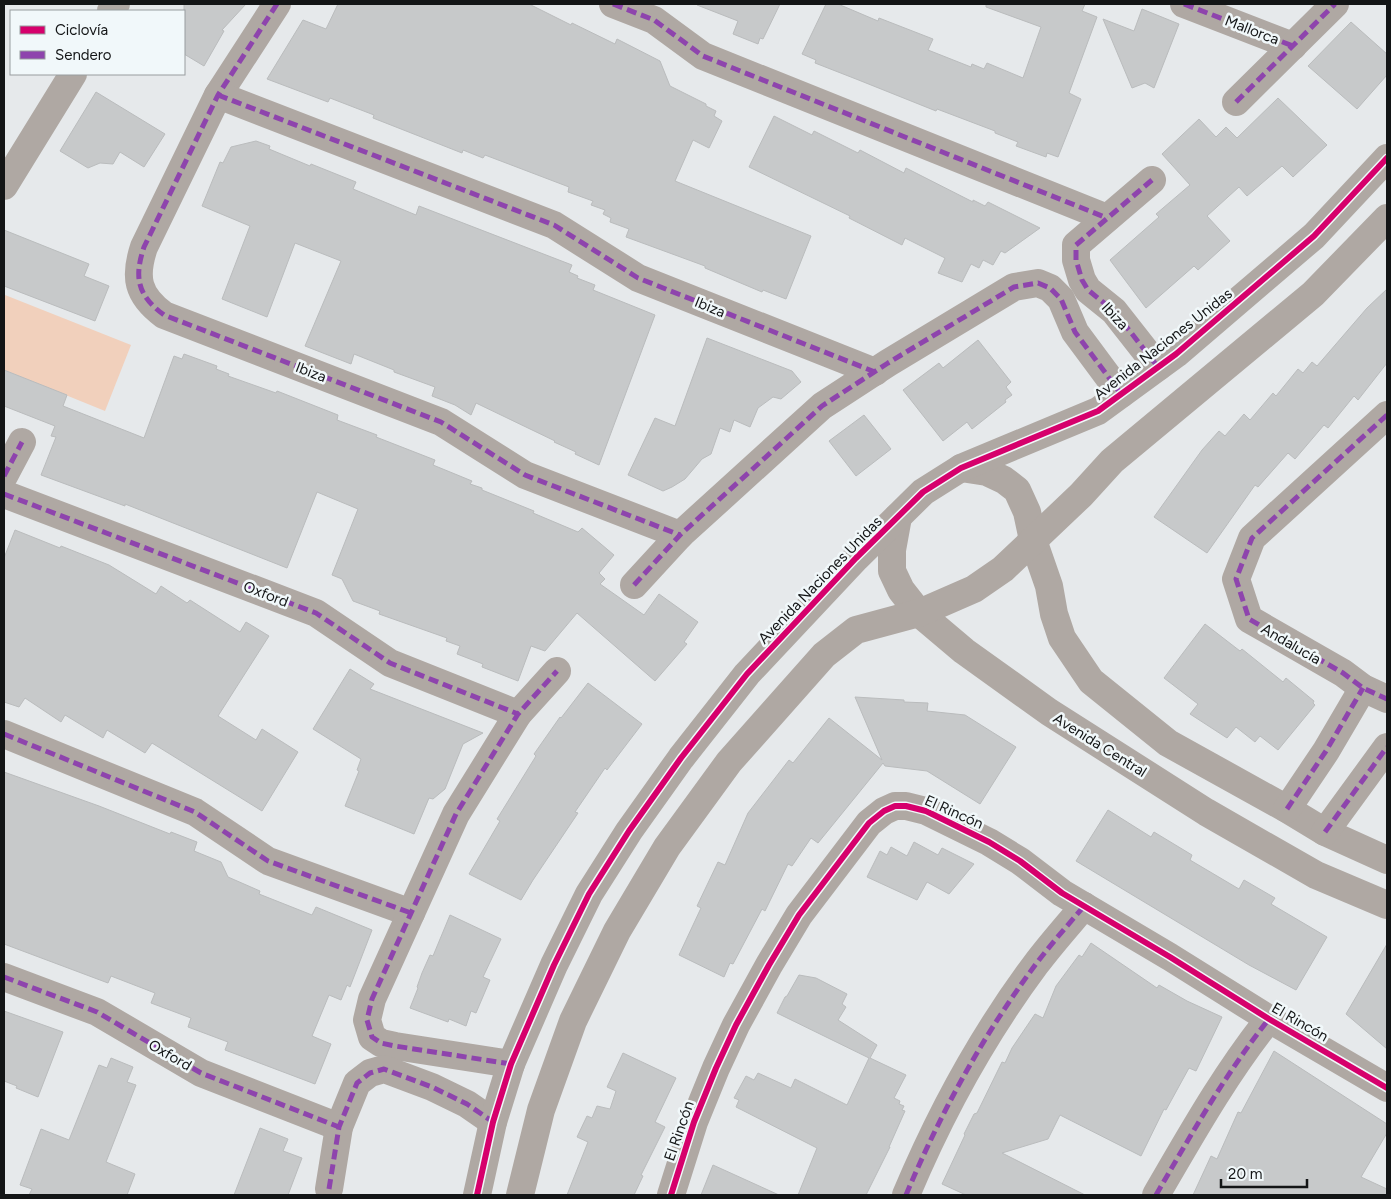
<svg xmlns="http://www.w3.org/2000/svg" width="1391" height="1199" viewBox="0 0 1391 1199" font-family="Figtree,sans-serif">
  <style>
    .green { fill: #f1d0bc }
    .building { fill: #c7c9ca; stroke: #babcbd }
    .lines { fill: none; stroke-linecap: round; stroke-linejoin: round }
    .minor { stroke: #afa8a3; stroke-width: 28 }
    .quiet { stroke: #8e44ad; stroke-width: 5; stroke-dasharray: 10 5; stroke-linecap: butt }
    .cycleway-casing { stroke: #f1f8fa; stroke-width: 9 }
    .cycleway { stroke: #d6006c; stroke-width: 6 }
    .labels { text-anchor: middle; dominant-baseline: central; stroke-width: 5; stroke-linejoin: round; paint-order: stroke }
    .street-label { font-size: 15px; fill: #131516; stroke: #f1f8fa }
  </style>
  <rect width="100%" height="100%" fill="#e6e9eb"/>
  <polygon class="green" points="5,295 131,345 105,411 4,370 4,299"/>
  <g class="building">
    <polygon points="184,4 246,4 222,30 224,31 204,66 184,54"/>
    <polygon points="338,4 529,4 571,25 572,23 615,44 617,39 660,61 670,86 706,104 706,106 716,111 714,116 722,121 709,148 693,140 675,181 811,236 786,299 763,290 762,292 705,268 705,266 626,237 629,229 610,222 611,218 603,214 605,210 591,205 593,201 568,192 569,187 485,155 483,158 463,150 462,153 373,118 374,115 330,98 328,102 267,79 303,20 326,29"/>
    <polygon points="698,4 780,4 763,39 760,38 758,44 733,34 738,21 697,5"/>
    <polygon points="826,4 838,4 878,21 879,18 933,39 928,50 971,67 972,64 984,69 987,63 1023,78 1041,27 986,7 986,4 1085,4 1082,11 1097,17 1069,93 1081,99 1058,157 1047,153 1046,157 1016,146 1018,142 995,133 995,131 937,109 936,111 856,79 815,63 816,60 802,54"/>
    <polygon points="1142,9 1179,24 1154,88 1145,83 1132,88 1103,19 1134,31"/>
    <polygon points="1351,22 1387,54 1387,75 1357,109 1308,66"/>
    <polygon points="96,92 165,134 144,167 120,152 113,164 100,163 88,168 60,151"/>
    <polygon points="1278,98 1327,145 1293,177 1282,166 1247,196 1239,187 1207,216 1230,241 1198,270 1194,266 1146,308 1110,260 1159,217 1156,214 1190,185 1162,154 1199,119 1216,137 1226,127 1237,138"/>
    <polygon points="774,116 812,135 814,131 858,153 860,150 904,173 906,168 973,202 973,200 985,206 988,202 1040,228 1005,253 1001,251 993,265 983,260 979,268 971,264 962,282 938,273 945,258 905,238 902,245 849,218 850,216 749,167"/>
    <polygon points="256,141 270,146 269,149 310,166 311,164 356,182 353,189 416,215 419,206 572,265 569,272 578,276 577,278 595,285 593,290 655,315 599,465 575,454 576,452 554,442 555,441 476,403 471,415 455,405 432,396 435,387 394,372 394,370 354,354 351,364 305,346 341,261 295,243 267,317 222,299 250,226 202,206 220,162 223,163 231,147"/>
    <polygon points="4,230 89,264 84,276 109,286 95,321 4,286"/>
    <polygon points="1387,289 1387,363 1358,400 1354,396 1328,428 1324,425 1295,459 1288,453 1258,487 1255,485 1207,553 1154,517 1202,450 1219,431 1225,436 1244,414 1250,420 1273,393 1276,396 1298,369 1303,373 1312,362 1317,366 1367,308"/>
    <polygon points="707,338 792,371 801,382 781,399 773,397 758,408 750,427 734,420 730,432 720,428 711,454 702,459 685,479 672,487 663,491 628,475 655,418 675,426"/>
    <polygon points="978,340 1011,382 1006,387 1012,395 1005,400 1006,402 972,429 967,422 943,441 903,390 939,363 943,368"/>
    <polygon points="184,354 217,366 216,369 229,374 228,376 276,393 277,391 338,415 337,420 377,435 376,437 435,460 433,465 472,481 470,484 482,488 482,490 534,511 533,513 578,532 582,528 614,555 599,573 605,579 600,584 644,615 659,594 698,622 684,642 687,644 655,681 577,613 545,651 531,646 518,681 482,667 483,664 457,654 460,646 446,641 447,638 379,614 380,611 353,601 342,579 332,575 358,509 317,492 287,568 125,504 125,506 41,475 56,437 51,436 55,426 4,406 4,370 67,395 63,406 144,438 174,356 182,359"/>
    <polygon points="864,415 891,449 856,476 829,441"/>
    <polygon points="15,530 60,548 61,546 109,565 156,594 161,586 187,603 190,600 240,632 246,622 269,636 218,716 256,740 262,729 298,752 262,811 152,743 145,753 107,730 103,738 65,715 61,722 25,698 19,707 4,702 4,558"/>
    <polygon points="1205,624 1240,651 1242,649 1283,682 1286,678 1314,701 1313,703 1315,705 1278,750 1260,736 1255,742 1236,727 1227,738 1190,714 1198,704 1164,678"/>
    <polygon points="350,669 374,684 370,689 483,733 463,744 445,789 433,799 429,798 414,834 345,806 359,771 357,770 361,759 313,729"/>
    <polygon points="588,683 642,724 607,770 605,768 575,812 578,813 533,880 521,900 469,874 500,821 497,819 536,756 534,754 560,717 561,718"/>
    <polygon points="855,697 904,700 904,702 928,703 927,711 965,715 1016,747 980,804 927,771 885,766 883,763 818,843 811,838 792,866 788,864 765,911 762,909 733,964 730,963 724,977 679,955 701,908 697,906 718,862 725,865 748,813 789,760 793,763 829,718 882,760"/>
    <polygon points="4,772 99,806 170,834 171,832 197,842 194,851 221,862 228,877 260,891 259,894 312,915 316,907 372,930 350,987 347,985 341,1000 329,995 312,1036 331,1044 315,1084 225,1050 228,1042 188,1027 191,1018 151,1003 155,993 111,976 108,983 4,944"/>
    <polygon points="1108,810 1151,837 1154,832 1192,855 1190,860 1239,889 1244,880 1275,898 1271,904 1327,937 1296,990 1249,965 1076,861"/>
    <polygon points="914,842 938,855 942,848 974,864 949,894 927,882 917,900 867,877 880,851 887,855 891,847 907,856"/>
    <polygon points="450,915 501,939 483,977 490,980 476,1013 471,1011 466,1026 449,1019 448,1022 410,1008 418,988 417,987 422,973 430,955 433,956"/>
    <polygon points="1091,943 1157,988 1159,985 1187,1001 1222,1017 1196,1071 1189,1068 1166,1110 1164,1109 1141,1156 1060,1115 1048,1139 1002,1153 1085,1195 966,1195 942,1184 965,1135 964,1134 974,1114 977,1113 1002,1062 1005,1063 1012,1048 1035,1014 1043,1018 1056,986 1079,955 1082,957"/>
    <polygon points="1387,944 1387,1049 1346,1014"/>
    <polygon points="799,975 816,978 847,994 842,1004 846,1007 838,1020 877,1045 870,1058 906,1075 894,1098 900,1101 899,1104 904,1106 902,1110 905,1111 889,1147 890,1147 866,1195 798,1195 817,1148 736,1107 739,1100 734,1098 746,1076 754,1080 758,1073 791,1088 795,1079 847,1105 869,1058 777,1013 785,997 787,996"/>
    <polygon points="4,1011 63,1032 38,1097 16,1088 17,1086 4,1081"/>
    <polygon points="1274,1051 1387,1124 1387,1133 1361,1177 1387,1189 1387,1195 1193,1195 1211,1156 1217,1159 1238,1112 1241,1113"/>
    <polygon points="623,1053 676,1078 655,1122 665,1127 641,1175 643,1176 634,1195 567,1195 588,1142 577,1137 587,1116 592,1118 597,1106 610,1109 616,1091 607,1087"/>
    <polygon points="111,1058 133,1067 127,1082 136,1085 106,1162 135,1174 127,1195 29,1195 32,1189 20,1185 41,1129 69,1140 99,1065 107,1068"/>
    <polygon points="260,1128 288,1139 283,1151 302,1158 288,1195 234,1195"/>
    <polygon points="713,1165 779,1195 701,1195"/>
  </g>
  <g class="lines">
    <g class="minor">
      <path d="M277 4 218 95 144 247C134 277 137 295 164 315L441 422 525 475 680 535"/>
      <polyline points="613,4 654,20 703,56 1107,218"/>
      <polyline points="1184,4 1293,46"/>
      <polyline points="111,11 116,4"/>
      <polyline points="218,95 554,225 638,278 875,372"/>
      <polyline points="1236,102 1335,4"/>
      <polyline points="1152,180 1076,245 1076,260 1082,280 1088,290 1114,311 1158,367"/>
      <polyline points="4,186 73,74"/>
      <polyline points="1387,415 1252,538 1236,579 1249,619 1343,673 1363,688 1387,699"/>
      <polyline points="961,468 987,472 1004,480 1017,490 1027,512 1033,540 1049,586 1054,614 1062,638 1091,681 1168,743 1287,809 1325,832 1387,860"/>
      <polyline points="4,476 22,442"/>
      <polyline points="4,494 316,613 390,663 518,714"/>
      <polyline points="898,517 892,550 892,571 901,590 919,613 964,651 1049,712 1206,812 1316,875 1387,905"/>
      <polyline points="634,585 680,535 822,406 888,363 1014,287 1038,283 1050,288 1061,299 1075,332 1121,394"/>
      <polyline points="4,734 195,812 268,861 411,913"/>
      <polyline points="1287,809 1326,751 1363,688"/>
      <polyline points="1325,832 1387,747"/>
      <polyline points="4,977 97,1012 201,1073 339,1127"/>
      <polyline points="511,1064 395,1046 381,1043 372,1037 367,1020 372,999 456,814 518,714 557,671"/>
      <polyline points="329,1189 339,1127 357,1083 370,1073 384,1069 432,1087 467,1104 493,1122"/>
      <polyline points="477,1195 493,1122 511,1064 554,965 589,894 629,831 681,758 747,674 856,558 923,492 961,468 1098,411 1176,354 1314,236 1387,158"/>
      <polyline points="520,1195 541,1110 573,1021 617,931 667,847 729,762 824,655 856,630 919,613 974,589 1003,569 1081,495 1112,461 1313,294 1387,218"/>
      <polyline points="671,1195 694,1122 716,1068 736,1025 769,965 799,915 869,823 884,811 895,806 906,806 926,811 989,842 1020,861 1062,893 1170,957 1269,1019 1387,1088"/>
      <path d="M906 1195C940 1114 983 1035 1036 964 1051 944 1068 925 1084 906"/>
      <path d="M1156 1195C1191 1135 1225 1074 1269 1019"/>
    </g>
    <g class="quiet">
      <path d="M277 4 218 95 144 247C134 277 137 295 164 315L441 422 525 475 680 535"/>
      <polyline points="613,4 654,20 703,56 1107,218"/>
      <polyline points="1184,4 1293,46"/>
      <polyline points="218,95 554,225 638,278 875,372"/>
      <polyline points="1236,102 1335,4"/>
      <polyline points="1152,180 1076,245 1076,260 1082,280 1088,290 1114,311 1158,367"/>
      <polyline points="1387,415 1252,538 1236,579 1249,619 1343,673 1363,688 1387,699"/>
      <polyline points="4,476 22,442"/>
      <polyline points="4,494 316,613 390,663 518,714"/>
      <polyline points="634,585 680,535 822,406 888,363 1014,287 1038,283 1050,288 1061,299 1075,332 1121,394"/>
      <polyline points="4,734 195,812 268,861 411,913"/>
      <polyline points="1287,809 1326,751 1363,688"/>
      <polyline points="1325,832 1387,747"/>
      <polyline points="4,977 97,1012 201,1073 339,1127"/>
      <polyline points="511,1064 395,1046 381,1043 372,1037 367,1020 372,999 456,814 518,714 557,671"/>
      <polyline points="329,1189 339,1127 357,1083 370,1073 384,1069 432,1087 467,1104 493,1122"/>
      <path d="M906 1195C940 1114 983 1035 1036 964 1051 944 1068 925 1084 906"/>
      <path d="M1156 1195C1191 1135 1225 1074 1269 1019"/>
    </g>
    <defs>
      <g id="cycleway">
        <polyline points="477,1195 493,1122 511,1064 554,965 589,894 629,831 681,758 747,674 856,558 923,492 961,468 1098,411 1176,354 1314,236 1387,158"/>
        <polyline points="671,1195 694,1122 716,1068 736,1025 769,965 799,915 869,823 884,811 895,806 906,806 926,811 989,842 1020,861 1062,893 1170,957 1269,1019 1387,1088"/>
      </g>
    </defs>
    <use href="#cycleway" class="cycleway-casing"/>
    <use href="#cycleway" class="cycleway"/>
  </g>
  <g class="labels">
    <g class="street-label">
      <text transform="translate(1252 30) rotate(21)">Mallorca</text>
      <text transform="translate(710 307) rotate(22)">Ibiza</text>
      <text transform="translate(1115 316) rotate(47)">Ibiza</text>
      <text transform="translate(1163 344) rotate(-38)">Avenida Naciones Unidas</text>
      <text transform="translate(311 372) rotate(21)">Ibiza</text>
      <text transform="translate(820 580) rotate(-46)">Avenida Naciones Unidas</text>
      <text transform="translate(266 594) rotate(21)">Oxford</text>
      <text transform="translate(1291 644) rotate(30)">Andalucía</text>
      <text transform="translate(1100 745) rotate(32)">Avenida Central</text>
      <text transform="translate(954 812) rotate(24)">El Rincón</text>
      <text transform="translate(1300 1022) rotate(30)">El Rincón</text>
      <text transform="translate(170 1055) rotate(30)">Oxford</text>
      <text transform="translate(679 1131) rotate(-71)">El Rincón</text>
    </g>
  </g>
  <rect width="1391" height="1199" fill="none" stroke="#131516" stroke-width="10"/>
  <rect x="10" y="10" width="175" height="65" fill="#f1f8fa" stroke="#989d9f"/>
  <rect x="20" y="26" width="25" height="8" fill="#d6006c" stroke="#989d9f"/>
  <text x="55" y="35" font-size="15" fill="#131516">Ciclovía</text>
  <rect x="20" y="51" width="25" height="8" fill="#8e44ad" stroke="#989d9f"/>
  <text x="55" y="60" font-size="15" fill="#131516">Sendero</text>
  <path d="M1221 1179v8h86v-8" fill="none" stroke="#131516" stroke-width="2.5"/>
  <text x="1228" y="1179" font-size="15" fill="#131516" stroke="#f1f8fa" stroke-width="4" paint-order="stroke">20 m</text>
</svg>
